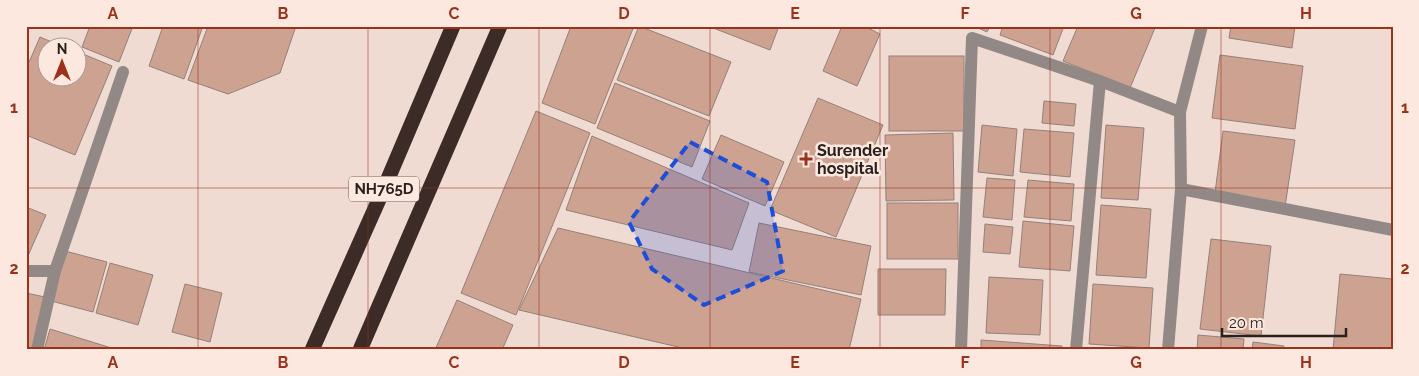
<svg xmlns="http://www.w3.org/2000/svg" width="1419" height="376" viewBox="0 0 1419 376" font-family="Raleway,sans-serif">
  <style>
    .building { fill: #cea291; stroke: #94817a }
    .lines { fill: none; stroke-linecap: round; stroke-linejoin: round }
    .street { stroke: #928987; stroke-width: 12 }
    .highway { stroke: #3c2b27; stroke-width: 15 }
    .marked { fill: #1d4ed8; fill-opacity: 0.2; stroke: #1d4ed8; stroke-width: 4; stroke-dasharray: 10 6; stroke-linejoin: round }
    .grid { fill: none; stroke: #9b321b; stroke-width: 1; stroke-opacity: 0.55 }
    .poi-dot { fill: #9b321b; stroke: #fde8e0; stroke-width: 2 }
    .labels { text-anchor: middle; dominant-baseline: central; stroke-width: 5; stroke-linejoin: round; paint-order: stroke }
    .shield { fill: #fde8e0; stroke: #695d58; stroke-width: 1 }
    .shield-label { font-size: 15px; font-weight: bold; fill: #29211e }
    .poi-label { font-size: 16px; font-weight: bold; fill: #29211e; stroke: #fde8e0; text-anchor: start }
    .neatline { fill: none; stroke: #9b321b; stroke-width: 2 }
    .grid-label { font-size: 16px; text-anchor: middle; font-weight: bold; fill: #9b321b }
  </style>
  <rect width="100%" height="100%" fill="#f0dbd3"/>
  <g class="building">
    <polygon points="90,26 133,26 119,62 82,47"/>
    <polygon points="163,26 203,26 184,79 149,66"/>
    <polygon points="208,26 296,26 280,73 228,94 188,80"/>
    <polygon points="571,26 634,26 595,124 542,103"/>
    <polygon points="639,26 731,62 709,116 617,80"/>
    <polygon points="708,26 779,26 770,50"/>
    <polygon points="842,26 864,26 880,34 857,86 823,71"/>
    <polygon points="974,26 990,26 987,32"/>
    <polygon points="1003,26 1064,26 1053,55 1000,35"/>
    <polygon points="1078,26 1151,26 1155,28 1130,88 1063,61"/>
    <polygon points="1231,26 1295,26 1292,48 1229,38"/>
    <polygon points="40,37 66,48 48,48 48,78 78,78 78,52 112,66 75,155 26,135 26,69"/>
    <polygon points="1220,55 1303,66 1295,129 1212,118"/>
    <rect x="889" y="56" width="75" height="75"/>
    <polygon points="615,83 710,121 692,167 597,128"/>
    <polygon points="818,98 883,125 836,237 770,210"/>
    <polygon points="1044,101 1076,104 1074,126 1042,123"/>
    <polygon points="536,111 590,133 516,315 461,293"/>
    <polygon points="982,125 1017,129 1013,176 978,172"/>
    <polygon points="1106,125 1144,128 1138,200 1101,198"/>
    <polygon points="1024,129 1074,133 1070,177 1020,172"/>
    <polygon points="1223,131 1295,140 1285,207 1215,193"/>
    <polygon points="953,133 954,200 886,201 885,135"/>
    <polygon points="721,135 784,162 765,206 702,179"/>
    <polygon points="592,136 749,203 732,250 566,210"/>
    <polygon points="987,178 1015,180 1012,220 983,217"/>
    <polygon points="1028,180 1074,184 1071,221 1024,217"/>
    <rect x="887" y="203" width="71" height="56"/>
    <polygon points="1101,205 1151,209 1146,278 1096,275"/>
    <polygon points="26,207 46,215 27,258 26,257"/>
    <polygon points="1023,221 1074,226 1070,271 1019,267"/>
    <polygon points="759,223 871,246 861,295 749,272"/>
    <polygon points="985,224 1013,227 1010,254 983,252"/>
    <polygon points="558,228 861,299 849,350 691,350 519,310"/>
    <polygon points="1211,239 1271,246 1261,336 1200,329"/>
    <polygon points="65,251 107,262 93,312 51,301"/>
    <polygon points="110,263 153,275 138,325 96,313"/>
    <polygon points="878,269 946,269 945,315 878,315"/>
    <polygon points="1340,274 1393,279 1393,350 1333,350"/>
    <polygon points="989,277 1043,280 1040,335 986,333"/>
    <polygon points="185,284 222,293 210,342 172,332"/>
    <polygon points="1093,284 1153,288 1149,348 1089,344"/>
    <polygon points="26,293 45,297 32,350 26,350"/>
    <polygon points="457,300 513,325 502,350 435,350"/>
    <polygon points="50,329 118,350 44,350"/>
    <polygon points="1198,335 1244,339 1243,350 1197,350"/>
    <polygon points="981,340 1062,346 1062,350 981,350"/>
    <polygon points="1253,342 1284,346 1284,350 1252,350"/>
  </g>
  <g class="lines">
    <g class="street">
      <polyline points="1181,189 1393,230"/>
      <polyline points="26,271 55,271"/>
      <polyline points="37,350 55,271 123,72"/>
      <polyline points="961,350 972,38 1100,81 1180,112"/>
      <polyline points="1076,350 1100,81"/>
      <polyline points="1168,350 1181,189 1180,112 1202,26"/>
    </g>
    <g class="highway">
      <polyline points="312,350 385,186 453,26"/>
      <polyline points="360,350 500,26"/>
    </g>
  </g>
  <path class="marked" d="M690 142 767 182 783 271 704 305 652 269 629 222Z"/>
  <path class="grid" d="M198 26V350M368 26V350M539 26V350M710 26V350M880 26V350M1050 26V350M1221 26V350M26 188H1393"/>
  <path class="poi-dot" d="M803.5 151.5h5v5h5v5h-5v5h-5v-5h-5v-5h5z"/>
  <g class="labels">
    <rect class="shield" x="349" y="176.5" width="70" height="25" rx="4"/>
    <g class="shield-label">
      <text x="384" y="189">NH765D</text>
    </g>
    <g class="poi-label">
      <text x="817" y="150">Surender<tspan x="817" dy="18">hospital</tspan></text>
    </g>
  </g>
  <rect width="1419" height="376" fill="none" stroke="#fde8e0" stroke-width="55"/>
  <g transform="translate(62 62)"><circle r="24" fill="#fde8e0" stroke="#a89892"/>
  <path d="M0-4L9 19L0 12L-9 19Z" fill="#9b321b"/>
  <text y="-8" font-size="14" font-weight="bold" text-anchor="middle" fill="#29211e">N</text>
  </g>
  <path d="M1222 328v8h124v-8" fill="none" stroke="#29211e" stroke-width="2.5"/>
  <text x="1229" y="328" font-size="15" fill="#29211e" stroke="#fde8e0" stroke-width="4" paint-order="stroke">20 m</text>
  <rect x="28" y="28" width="1364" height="320" class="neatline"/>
  <g class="grid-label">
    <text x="113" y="19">A</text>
    <text x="283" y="19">B</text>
    <text x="454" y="19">C</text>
    <text x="624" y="19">D</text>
    <text x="795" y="19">E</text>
    <text x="965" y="19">F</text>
    <text x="1136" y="19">G</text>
    <text x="1306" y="19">H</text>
    <text x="14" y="113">1</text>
    <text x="1405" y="113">1</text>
    <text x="14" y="274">2</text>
    <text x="1405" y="274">2</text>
    <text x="113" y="368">A</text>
    <text x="283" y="368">B</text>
    <text x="454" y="368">C</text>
    <text x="624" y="368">D</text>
    <text x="795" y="368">E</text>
    <text x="965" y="368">F</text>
    <text x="1136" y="368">G</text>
    <text x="1306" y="368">H</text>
  </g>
</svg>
